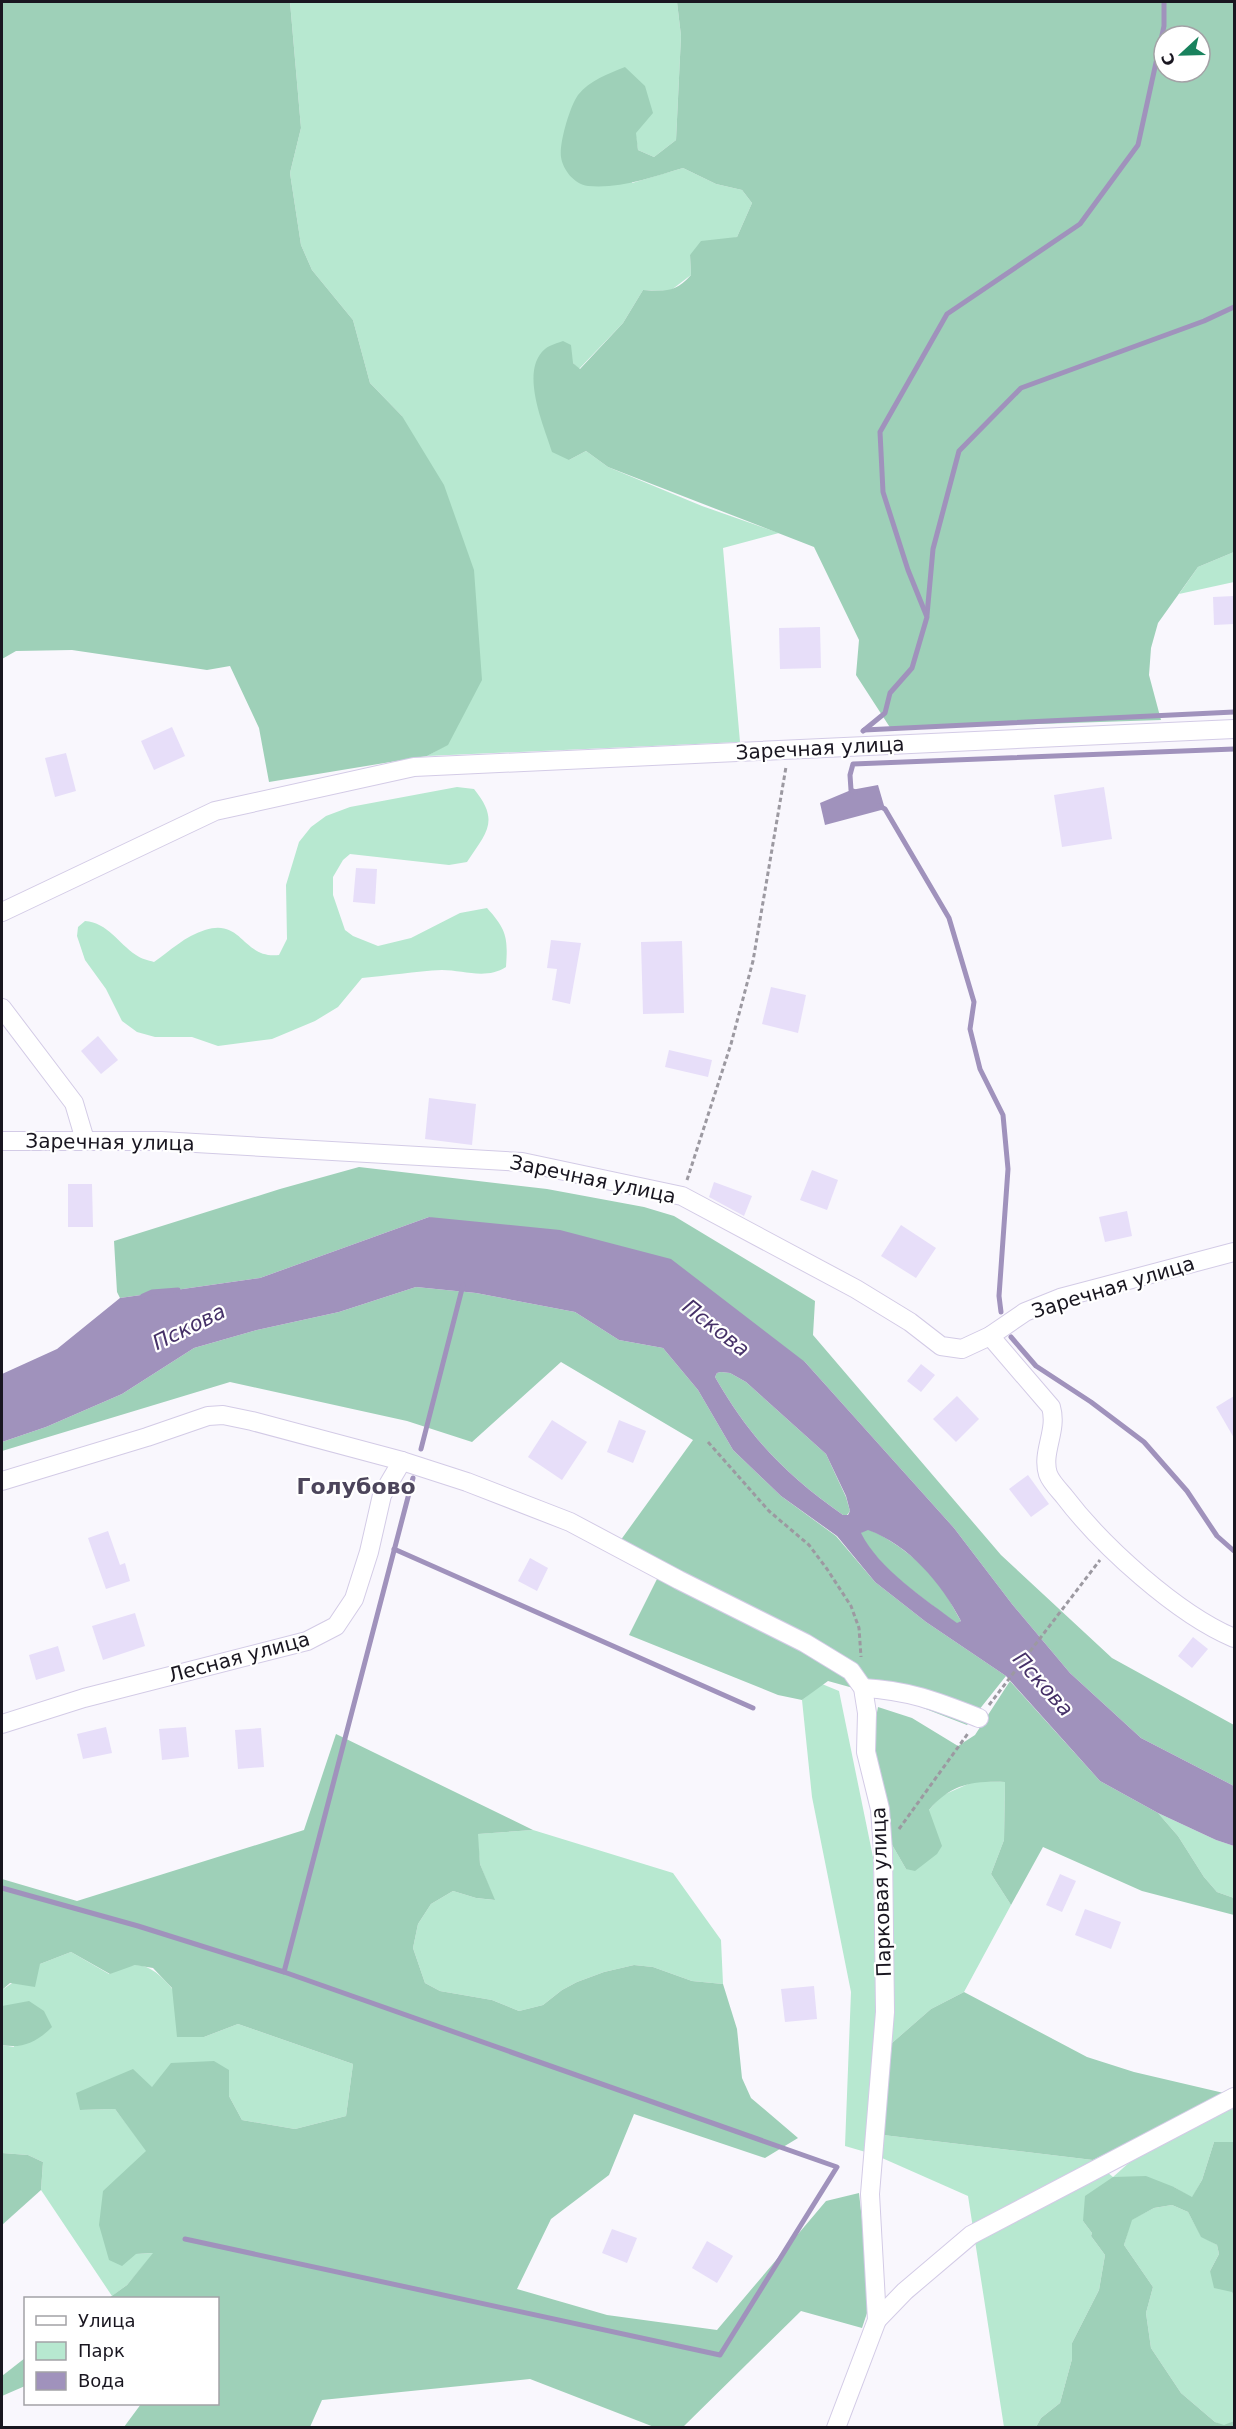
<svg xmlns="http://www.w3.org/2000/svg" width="1236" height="2429" viewBox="0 0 1236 2429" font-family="'DejaVu Sans',sans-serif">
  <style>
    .green { fill: #b7e8d0 }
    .forest { fill: #9ed0b8; fill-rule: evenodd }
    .water { fill: #a092bc; fill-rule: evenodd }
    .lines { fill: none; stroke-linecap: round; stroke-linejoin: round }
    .stream { stroke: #a092bc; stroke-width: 5 }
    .building { fill: #e7def9 }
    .minor-casing { stroke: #d3cbe6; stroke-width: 20 }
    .path { stroke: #9c99a1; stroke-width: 3; stroke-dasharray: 4.5 3; stroke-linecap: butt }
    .minor { stroke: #fff; stroke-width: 18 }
    .labels { text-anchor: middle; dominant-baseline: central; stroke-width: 4.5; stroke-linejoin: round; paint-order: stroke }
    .street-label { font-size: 20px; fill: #191620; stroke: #fff }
    .water-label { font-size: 21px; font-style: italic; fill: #463168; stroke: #fff }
    .quarter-label { font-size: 22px; font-weight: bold; fill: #4c455b; stroke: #fff }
  </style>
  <rect width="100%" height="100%" fill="#f9f7fd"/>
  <g class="green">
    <polygon points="290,2 677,2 681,36 676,140 654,157 638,150 625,67 632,183 683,168 716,184 742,190 752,203 737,237 690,255 691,275 670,291 643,290 623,323 579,369 573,363 569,460 586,451 608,467 702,506 779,533 723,548 740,742 427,756 448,744 402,416 370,383 353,320 312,270 301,245 290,173 301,128"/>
    <polygon points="1234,552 1234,582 1179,594 1198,567"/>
    <path d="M457 787 474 789C500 821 487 832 467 862L449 865 350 854 343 860 333 877V895L345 930 353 936 378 946 411 938 460 913 487 908C507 930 508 938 506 967 486 980 463 970 442 970 415 971 388 976 362 978L338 1007 315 1021 272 1039 218 1046 192 1037H155L137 1032 122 1021 106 989 85 960 77 936 78 927 85 921C108 923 118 943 136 955 141 959 148 960 154 962 170 951 185 936 205 930 243 918 242 959 279 955L287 939 286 885 299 842 311 827 326 816 350 807Z"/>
    <polygon points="822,1684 839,1691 873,1857 876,2018 869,2153 845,2146 851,1992 812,1797 802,1700"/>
    <polygon points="975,1781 1005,1782 1004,1840 991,1874 1011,1905 964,1992 931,2009 892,2043 887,1836 906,1869 929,1810 941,1796"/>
    <polygon points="1158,1813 1216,1840 1234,1846 1234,1898 1217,1892 1204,1877 1178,1836"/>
    <polygon points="533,1830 673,1873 721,1940 723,1984 692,1981 653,1967 634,1965 604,1972 577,1982 562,1990 543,2005 519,2011 492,2000 440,1991 425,1983 413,1948 418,1924 431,1904 453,1891 476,1898 494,1900 480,1864 477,1834"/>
    <path d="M71 1952 109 1974C117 1971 128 1965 136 1965 165 1965 190 2016 204 2037L238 2024 353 2064 346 2116 295 2129 242 2120 229 2096V2070L152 2087 80 2110 115 2109 147 2151 136 2254 154 2253 127 2285 112 2296 41 2190 43 2162 28 2155 2 2153V2045L14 2047 2 2006V1990L40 1964Z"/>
    <polygon points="1234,2103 1234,2142 1214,2142 1202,2180 1192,2198 1174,2187 1083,2221 1092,2233 1091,2236 1105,2255 1099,2290 1072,2343 1072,2359 1060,2403 1041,2418 1036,2427 1004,2427 968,2196 882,2158 883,2135 1093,2160 1113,2177 1131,2161"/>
    <polygon points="1172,2205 1188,2212 1201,2236 1217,2245 1219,2254 1210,2271 1232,2292 1234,2298 1234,2421 1224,2426 1215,2422 1181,2393 1151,2348 1146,2313 1153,2287 1124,2245 1131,2220 1154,2208"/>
  </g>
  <g class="forest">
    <polygon points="2,2 290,2 301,128 290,173 301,245 312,270 353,320 370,383 402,416 444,485 474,570 482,680 448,745 427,756 269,782 259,728 230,666 207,670 72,650 16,651 2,659"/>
    <path d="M677 2H1234V552L1198 567 1158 623 1151 648 1149 675 1161 720 891 729 856 675 859 640 814 547 608 467 586 451 569 460 552 452C544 426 519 371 545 349 550 345 558 343 563 341L571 345 573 363 580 369 623 323 643 290C665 291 675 293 691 275L690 255 701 241 737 237 752 203 742 190 716 184 683 168C653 177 620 189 588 186 574 184 563 170 561 157 559 143 570 106 578 95 590 80 608 74 625 67L645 86 653 113 636 133 638 150 654 157 676 140 681 36ZM1164 36H1200V72H1164Z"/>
    <polygon points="359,1167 547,1189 644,1207 674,1216 815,1301 813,1335 1001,1555 1112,1658 1234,1725 1234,1786 1141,1738 1070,1673 1012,1604 954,1528 805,1362 429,1217 260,1278 120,1298 117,1292 114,1241 280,1189"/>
    <polygon points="416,1287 476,1293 575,1312 619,1340 663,1348 698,1390 733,1450 781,1496 836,1536 875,1582 926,1622 1006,1676 967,1725 918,1706 828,1681 802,1700 778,1695 629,1635 661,1571 615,1548 693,1440 561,1362 472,1442 407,1421 230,1382 2,1451 2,1442 46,1427 122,1394 194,1348 257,1330 339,1312"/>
    <path d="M721 1372 730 1373 746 1382 826 1454 846 1497 850 1511 847 1515H843C785 1474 750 1438 715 1377L717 1373Z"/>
    <path d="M868 1529C893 1540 919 1560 936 1580 946 1592 953 1608 961 1621L957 1624C924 1598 880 1571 860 1533Z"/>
    <path d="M1010 1681 1100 1781 1158 1813 1178 1836 1204 1877 1217 1892 1234 1898V1915L1142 1891 1043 1847 1011 1905 991 1874 1004 1840 1005 1782C972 1781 951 1784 929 1810L942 1846 937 1854 915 1871 906 1869 887 1836 872 1739 878 1707 912 1718 958 1746 975 1735Z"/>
    <polygon points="336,1734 533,1830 478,1834 480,1864 495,1900 476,1898 453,1891 431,1904 418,1924 413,1948 425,1983 440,1991 492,2000 519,2011 543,2005 562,1990 577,1982 604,1972 634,1965 653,1967 692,1981 723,1984 737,2029 742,2078 751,2098 798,2138 765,2158 634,2114 609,2175 551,2219 517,2289 607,2315 717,2330 826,2201 859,2193 871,2301 862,2328 801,2311 683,2427 654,2427 530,2379 322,2400 310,2427 124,2427 141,2404 218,2404 218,2298 109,2298 127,2285 153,2253 136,2254 122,2266 109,2260 99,2225 103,2191 146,2151 115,2109 80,2110 76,2093 133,2069 152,2087 171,2063 214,2061 229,2070 229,2096 242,2120 295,2129 346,2116 353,2064 238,2024 204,2037 177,2037 172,1988 153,1968 135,1965 110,1974 71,1952 40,1964 35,1987 10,1983 2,1990 2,1879 77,1901 304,1830"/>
    <polygon points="964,1992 1087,2057 1134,2072 1228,2094 1093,2160 883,2135 892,2043 931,2009"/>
    <path d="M29 2001 44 2011 52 2027C37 2042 22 2049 2 2045V2006Z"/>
    <polygon points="1214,2142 1234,2142 1234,2298 1232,2292 1214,2288 1210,2271 1219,2254 1217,2245 1201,2237 1188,2212 1172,2205 1154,2208 1132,2220 1124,2245 1153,2287 1146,2313 1151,2348 1181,2393 1215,2422 1224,2425 1234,2421 1234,2427 1036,2427 1041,2418 1060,2403 1072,2359 1072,2343 1099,2290 1105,2255 1091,2236 1092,2233 1083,2221 1085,2196 1113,2177 1146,2176 1174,2187 1192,2197 1202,2180"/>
    <polygon points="2,2153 28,2155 43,2162 41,2190 2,2225"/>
    <polygon points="25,2358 25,2386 2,2396 2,2376"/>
  </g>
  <g class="water">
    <polygon points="878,785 885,809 825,825 820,803 851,790"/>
    <path d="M429 1217 560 1230 671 1259 805 1362 954 1528 1012 1604 1070 1673 1141 1738 1234 1786V1846L1216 1840 1158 1813 1100 1781 1006 1676 926 1622 875 1582 837 1536 781 1496 733 1450 698 1390 663 1348 619 1340 575 1312 476 1293 416 1287 339 1312 257 1330 194 1348 122 1394 46 1427 2 1442V1374L57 1349 120 1298 260 1278ZM721 1372 730 1373 746 1382 826 1454 846 1496 850 1511 848 1515H843C785 1474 750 1438 715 1377L717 1373ZM868 1530C909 1545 941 1583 961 1621L957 1623C925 1599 879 1569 861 1533Z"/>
  </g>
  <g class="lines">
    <g class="stream">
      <polyline points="927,615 933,549 959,451 1021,388 1204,321 1234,307"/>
      <polyline points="864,730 1234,712"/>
      <polyline points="863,731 885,713 890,693 912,668 927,617 908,570 883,492 880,432 947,314 1080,224 1138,145 1164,26 1164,2"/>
      <polyline points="855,792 851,790 850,775 853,764 1234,749"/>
      <polyline points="879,806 885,809 949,918 974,1002 970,1029 980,1069 1003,1115 1008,1169 999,1296 1001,1312"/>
      <polyline points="143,1296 152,1292 178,1290"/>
      <polyline points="1011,1337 1036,1366 1091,1402 1144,1442 1187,1491 1217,1536 1234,1551"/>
      <polyline points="421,1449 463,1285"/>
      <polyline points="394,1549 753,1708"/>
      <polyline points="2,1888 138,1926 284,1972 413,1478"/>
      <polyline points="185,2239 720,2355 837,2167 284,1972"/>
    </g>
  </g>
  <g class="building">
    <polygon points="1234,596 1234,624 1214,625 1213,597"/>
    <polygon points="820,627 821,668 780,669 779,628"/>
    <polygon points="172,727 185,756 154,770 141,741"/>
    <polygon points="66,753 76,791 55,797 45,758"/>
    <polygon points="1104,787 1112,839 1062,847 1054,795"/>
    <polygon points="356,868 377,869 375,904 353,902"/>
    <polygon points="551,940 581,943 570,1004 552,1000 557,969 547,968"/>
    <polygon points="682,941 684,1013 643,1014 641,942"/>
    <polygon points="771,987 806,995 798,1033 762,1024"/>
    <polygon points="98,1036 118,1060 101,1074 81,1051"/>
    <polygon points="669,1050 712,1060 708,1077 665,1067"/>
    <polygon points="429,1098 476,1104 472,1145 425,1139"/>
    <polygon points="812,1170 838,1180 827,1210 800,1200"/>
    <polygon points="714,1182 752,1196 744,1216 709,1197"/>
    <polygon points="68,1184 92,1184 93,1227 68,1227"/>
    <polygon points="1127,1211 1132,1236 1105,1242 1099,1217"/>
    <polygon points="901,1225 936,1248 916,1278 881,1256"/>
    <polygon points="921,1364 935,1375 921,1392 907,1381"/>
    <polygon points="957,1396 979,1419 956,1442 933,1419"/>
    <polygon points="1234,1396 1234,1438 1216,1407"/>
    <polygon points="552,1420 587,1442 562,1480 528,1457"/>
    <polygon points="619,1420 646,1431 633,1463 607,1452"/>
    <polygon points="1028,1475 1049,1504 1031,1517 1009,1489"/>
    <polygon points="108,1531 120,1565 125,1563 130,1581 106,1589 88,1538"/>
    <polygon points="530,1558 548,1568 537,1591 518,1581"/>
    <polygon points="135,1613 145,1646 103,1660 92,1626"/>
    <polygon points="1193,1637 1208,1649 1192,1668 1178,1656"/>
    <polygon points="58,1646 65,1671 36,1680 29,1655"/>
    <polygon points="106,1727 112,1753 83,1759 77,1734"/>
    <polygon points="186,1727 189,1757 162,1760 159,1729"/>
    <polygon points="261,1728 264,1767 238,1769 235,1730"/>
    <polygon points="1060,1874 1076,1881 1062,1912 1046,1905"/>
    <polygon points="1085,1909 1121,1922 1111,1949 1075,1935"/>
    <polygon points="814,1986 817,2019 785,2022 781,1989"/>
    <polygon points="612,2229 637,2238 627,2263 602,2253"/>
    <polygon points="707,2241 733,2256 717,2283 692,2268"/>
  </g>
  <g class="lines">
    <defs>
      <g id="minor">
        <polyline points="2,912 215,811 414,767 1234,729"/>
        <polyline points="2,1008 74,1103 85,1140"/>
        <polyline points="2,1141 161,1141 522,1162 682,1196 856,1289 910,1322 941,1346 962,1349 990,1336 1025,1312 1060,1298 1234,1252"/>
        <path d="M990 1336 1051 1407C1058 1431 1041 1452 1048 1474 1051 1482 1059 1490 1064 1496 1102 1546 1177 1614 1234 1638"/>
        <polyline points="2,1481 147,1437 208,1416 223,1415 252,1421 402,1461 467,1482 570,1522 679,1580 805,1643 851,1671 863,1688 867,1713 866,1752 880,1809 883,1851 885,2012 870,2194 877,2320 836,2428"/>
        <path d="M863 1688C908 1690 938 1702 979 1718"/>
        <polyline points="2,1724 84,1698 307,1641 336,1626 354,1599 369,1552 382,1495 402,1461"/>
        <polyline points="877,2320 905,2291 971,2235 1234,2097"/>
      </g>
    </defs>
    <use href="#minor" class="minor-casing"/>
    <g class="path">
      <polyline points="687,1180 731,1044 753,961 786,767"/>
      <polyline points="708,1442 769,1511 809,1545 827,1569 851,1606 859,1628 861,1657"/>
      <polyline points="989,1705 1100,1560"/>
      <polyline points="899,1829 969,1732"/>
    </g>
    <use href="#minor" class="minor"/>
  </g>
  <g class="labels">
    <g class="street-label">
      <text transform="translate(820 748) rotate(-3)">Заречная улица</text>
      <text transform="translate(110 1142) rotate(1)">Заречная улица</text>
      <text transform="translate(593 1179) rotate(12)">Заречная улица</text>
      <text transform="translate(1113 1287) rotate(-17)">Заречная улица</text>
      <text transform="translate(239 1657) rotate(-15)">Лесная улица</text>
      <text transform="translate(881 1892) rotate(-92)">Парковая улица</text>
    </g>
    <g class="water-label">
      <text transform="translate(189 1327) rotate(-26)">Пскова</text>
      <text transform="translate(716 1328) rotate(38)">Пскова</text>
      <text transform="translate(1043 1684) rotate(48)">Пскова</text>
    </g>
    <g class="quarter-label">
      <text x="356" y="1486">Голубово</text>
    </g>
  </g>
  <rect width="1236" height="2429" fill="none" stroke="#191620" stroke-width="6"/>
  <rect x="24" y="2297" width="195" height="108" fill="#ffffff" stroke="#a3a2a6" stroke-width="1.5"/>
  <rect x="36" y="2316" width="30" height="9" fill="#ffffff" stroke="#a3a2a6" stroke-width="1.5"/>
  <text x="78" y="2327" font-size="18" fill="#191620">Улица</text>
  <rect x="36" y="2342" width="30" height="18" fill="#b7e8d0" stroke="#a3a2a6" stroke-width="1.5"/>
  <text x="78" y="2357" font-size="18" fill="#191620">Парк</text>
  <rect x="36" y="2372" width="30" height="18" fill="#a092bc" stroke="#a3a2a6" stroke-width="1.5"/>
  <text x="78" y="2387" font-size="18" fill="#191620">Вода</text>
  <g transform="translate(1182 54) rotate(248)"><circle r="28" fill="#ffffff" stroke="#a3a2a6" stroke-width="1.5"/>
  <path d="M0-4.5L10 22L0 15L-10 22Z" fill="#19825d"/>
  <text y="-9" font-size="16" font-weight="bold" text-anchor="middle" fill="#191620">С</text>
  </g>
</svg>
